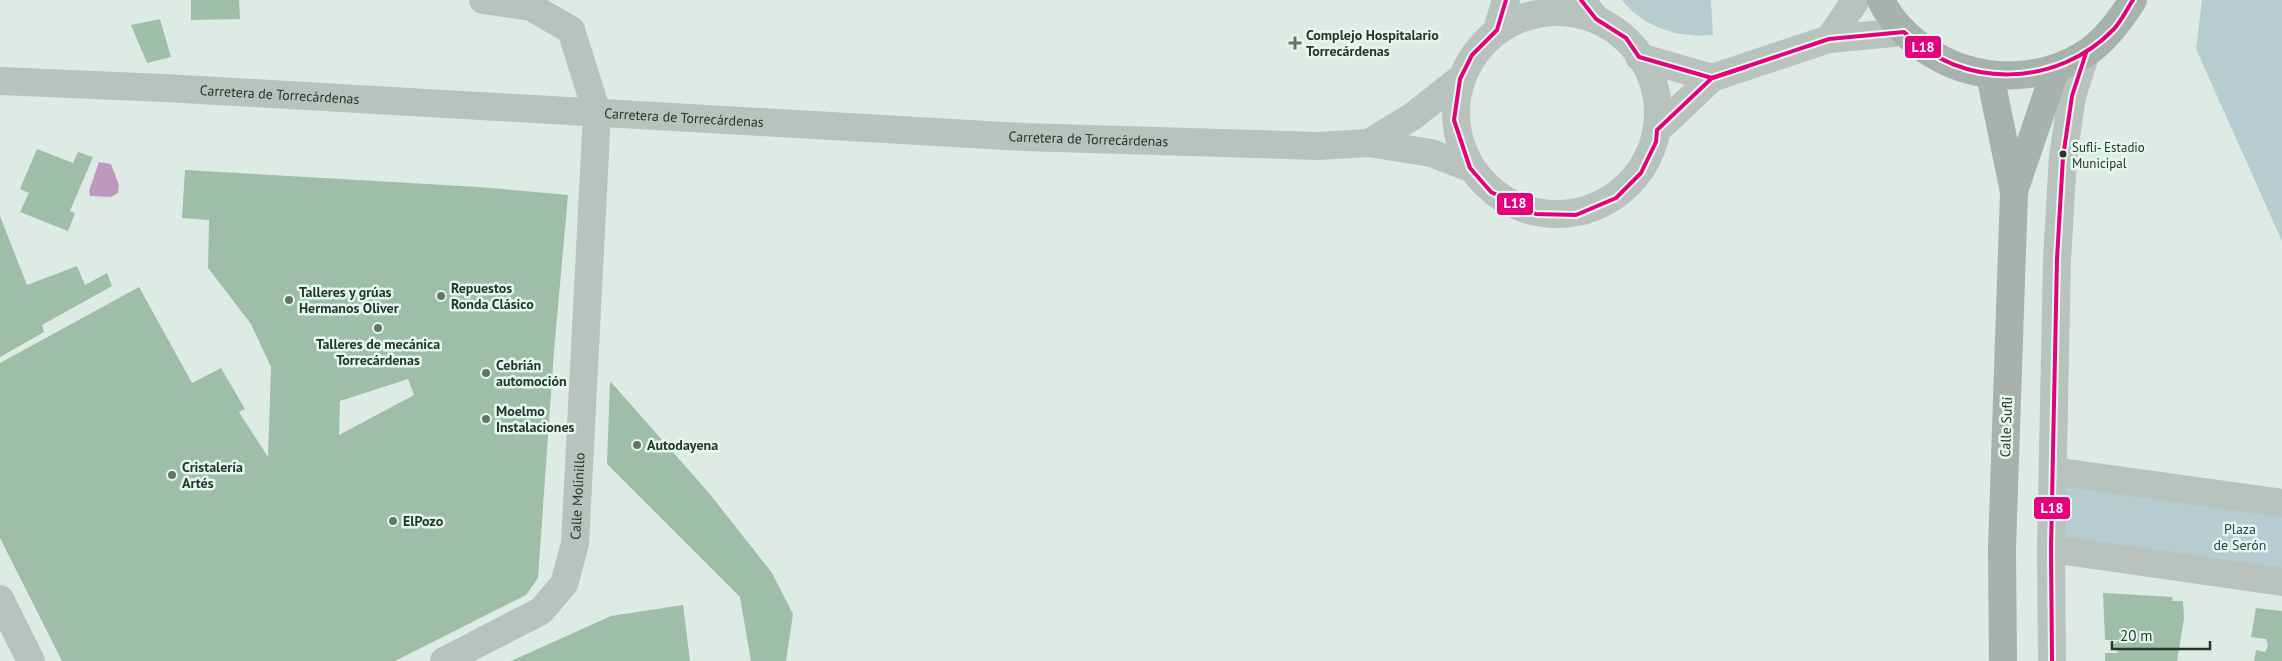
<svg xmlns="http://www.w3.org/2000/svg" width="2282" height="661" viewBox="0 0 2282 661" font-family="'PT Sans',sans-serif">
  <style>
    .green { fill: #b7ccd0 }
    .water { fill: #bc9abe }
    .building { fill: #9fbea8; fill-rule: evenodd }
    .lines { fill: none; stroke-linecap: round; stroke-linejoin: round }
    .minor { stroke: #b7c3bc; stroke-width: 28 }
    .tertiary { stroke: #b7c3bc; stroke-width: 28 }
    .primary { stroke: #a6b2ab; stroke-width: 28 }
    .bus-1-casing { stroke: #e3f9ee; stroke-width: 8 }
    .bus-1 { stroke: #e5007d; stroke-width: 4 }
    .poi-dot { fill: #66746b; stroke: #e3f9ee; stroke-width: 2 }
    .bus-dot { fill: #26342a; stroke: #e3f9ee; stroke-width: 2 }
    .labels { text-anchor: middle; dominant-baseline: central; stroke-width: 5; stroke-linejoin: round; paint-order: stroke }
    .bus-label { font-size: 13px; fill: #26342a; stroke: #e3f9ee; text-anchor: start }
    .poi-label { font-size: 14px; font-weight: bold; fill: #26342a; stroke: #e3f9ee; text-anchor: start }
    .street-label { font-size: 14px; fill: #26342a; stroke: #e3f9ee }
    .park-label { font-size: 14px; fill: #294452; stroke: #e3f9ee }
    .line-badge { stroke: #e3f9ee; stroke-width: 2 }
    .badge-label { font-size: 14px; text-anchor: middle; font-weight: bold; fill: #fff }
  </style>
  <rect width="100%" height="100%" fill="#ddebe4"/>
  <g class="green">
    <path d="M1622 0H1711L1713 35C1678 38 1644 28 1622 0Z"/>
    <polygon points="2202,0 2282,0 2282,241 2196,49"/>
    <polygon points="2053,471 2282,503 2282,582 2051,549"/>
  </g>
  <polygon class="water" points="99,162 111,164 119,185 118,193 111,197 90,196 89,191"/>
  <g class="building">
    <polygon points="191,0 239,0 240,19 191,20"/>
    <polygon points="160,19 171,57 147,63 131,25"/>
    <polygon points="37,149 73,163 78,152 93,157 70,211 75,213 68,231 20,212 29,193 20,189"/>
    <path d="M185 170 479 187 568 195 554 351 538 578 526 595 395 661H62L0 538V363L139 287 192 383 221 368 245 409 239 412 268 457 271 367 251 324 208 268 209 220 182 218ZM408 379 414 395 339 435 340 401Z"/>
    <polygon points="0,216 27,285 77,266 85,285 107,273 112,286 42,325 44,332 0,357"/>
    <polygon points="610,381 709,493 772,573 793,614 786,661 751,661 740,597 607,464"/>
    <polygon points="2103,593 2173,597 2172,601 2183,601 2184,619 2177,661 2105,661 2105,653 2119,653 2112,646 2119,640 2105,640"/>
    <polygon points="683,605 690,661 511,661 611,616"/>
    <polygon points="2256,608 2282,611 2282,661 2254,661 2256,650 2265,652 2268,646 2266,639 2251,637"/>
  </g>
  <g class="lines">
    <g class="minor">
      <polyline points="1581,0 1596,19"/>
      <polyline points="1497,30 1506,0"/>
      <path id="s1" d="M444 661 541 611 564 584 575 544 597 113 571 30 531 7 483 0"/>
    </g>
    <g class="tertiary">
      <circle cx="1557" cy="113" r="101"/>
      <polyline points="1829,39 1856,0"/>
      <polyline points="1639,57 1712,78"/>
      <path id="s2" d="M0 81 165 88 1024 137 1318 146 1369 143 1431 153 1470 168"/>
      <polyline points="1657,130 1712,78 1829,39 1904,32"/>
      <polyline points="1369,143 1413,116 1460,79"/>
      <polyline points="2053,471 2282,503"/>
      <polyline points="2051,549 2282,582"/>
      <polyline points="0,599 31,661"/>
      <polyline points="2052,661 2051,549 2057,259 2063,157 2072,96 2086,53"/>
    </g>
    <g class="primary">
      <path d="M1881 0C1888 16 1901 30 1914 41 1962 81 2031 87 2085 54 2105 41 2120 20 2133 0"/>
      <polyline points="1990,75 2014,192 2002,548 2003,661"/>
      <polyline points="2014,191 2056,68"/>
    </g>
    <defs>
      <g id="bus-1">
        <path d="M1506 0 1497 30 1472 55 1460 79 1454 120 1470 168 1491 192 1536 214 1576 215 1616 198 1641 173 1656 142 1657 130 1712 78 1829 39 1904 32C1962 90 2057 88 2114 29 2122 20 2127 9 2133 0"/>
        <polyline points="1581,0 1596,19 1626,38 1639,57 1712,78 1746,67"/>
        <polyline points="2052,661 2051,549 2057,259 2063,157 2072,96 2086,53"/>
      </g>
    </defs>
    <use href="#bus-1" class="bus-1-casing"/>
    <use href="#bus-1" class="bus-1"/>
  </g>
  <g class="poi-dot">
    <path d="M1292.5 35.5h5v5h5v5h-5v5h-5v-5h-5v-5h5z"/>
    <circle cx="441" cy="296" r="5"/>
    <circle cx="289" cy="300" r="5"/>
    <circle cx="378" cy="328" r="5"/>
    <circle cx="486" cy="373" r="5"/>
    <circle cx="486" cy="419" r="5"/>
    <circle cx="637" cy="445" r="5"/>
    <circle cx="172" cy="475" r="5"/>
    <circle cx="393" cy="521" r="5"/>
  </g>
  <circle class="bus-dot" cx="2063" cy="154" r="4.5"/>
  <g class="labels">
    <g class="bus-label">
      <text x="2072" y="147">Suflí- Estadio<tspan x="2072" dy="16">Municipal</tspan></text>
    </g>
    <g class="poi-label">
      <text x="1306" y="35">Complejo Hospitalario<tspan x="1306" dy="16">Torrecárdenas</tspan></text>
      <text x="451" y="288">Repuestos<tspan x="451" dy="16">Ronda Clásico</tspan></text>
      <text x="299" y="292">Talleres y grúas<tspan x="299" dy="16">Hermanos Oliver</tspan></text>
      <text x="378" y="344" text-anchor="middle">Talleres de mecánica<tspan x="378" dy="16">Torrecárdenas</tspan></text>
      <text x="496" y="365">Cebrián<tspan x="496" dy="16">automoción</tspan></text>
      <text x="496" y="411">Moelmo<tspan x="496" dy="16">Instalaciones</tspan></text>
      <text x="647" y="445">Autodayena</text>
      <text x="182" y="467">Cristalería<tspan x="182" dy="16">Artés</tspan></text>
      <text x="403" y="521">ElPozo</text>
    </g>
    <g class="street-label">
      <text stroke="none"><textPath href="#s2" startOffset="280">Carretera de Torrecárdenas</textPath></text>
      <text stroke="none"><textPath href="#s2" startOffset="685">Carretera de Torrecárdenas</textPath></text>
      <text stroke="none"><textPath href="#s2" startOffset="1090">Carretera de Torrecárdenas</textPath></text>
      <text transform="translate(2006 427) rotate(-88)">Calle Suflí</text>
      <text stroke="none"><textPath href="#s1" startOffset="234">Calle Molinillo</textPath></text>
    </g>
    <g class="park-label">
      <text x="2240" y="529">Plaza<tspan x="2240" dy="16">de Serón</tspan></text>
    </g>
  </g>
  <g class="line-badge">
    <rect x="1904" y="35" width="38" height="24" rx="5" fill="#e5007d"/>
    <rect x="1496" y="192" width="38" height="24" rx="5" fill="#e5007d"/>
    <rect x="2033" y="496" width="38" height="24" rx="5" fill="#e5007d"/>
  </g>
  <g class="badge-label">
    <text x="1923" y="52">L18</text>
    <text x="1515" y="208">L18</text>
    <text x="2052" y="513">L18</text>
  </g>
  <path d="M2112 641v8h98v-8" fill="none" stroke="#26342a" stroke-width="2.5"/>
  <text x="2120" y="641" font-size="15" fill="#26342a" stroke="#e3f9ee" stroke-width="4" paint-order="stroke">20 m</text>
</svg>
